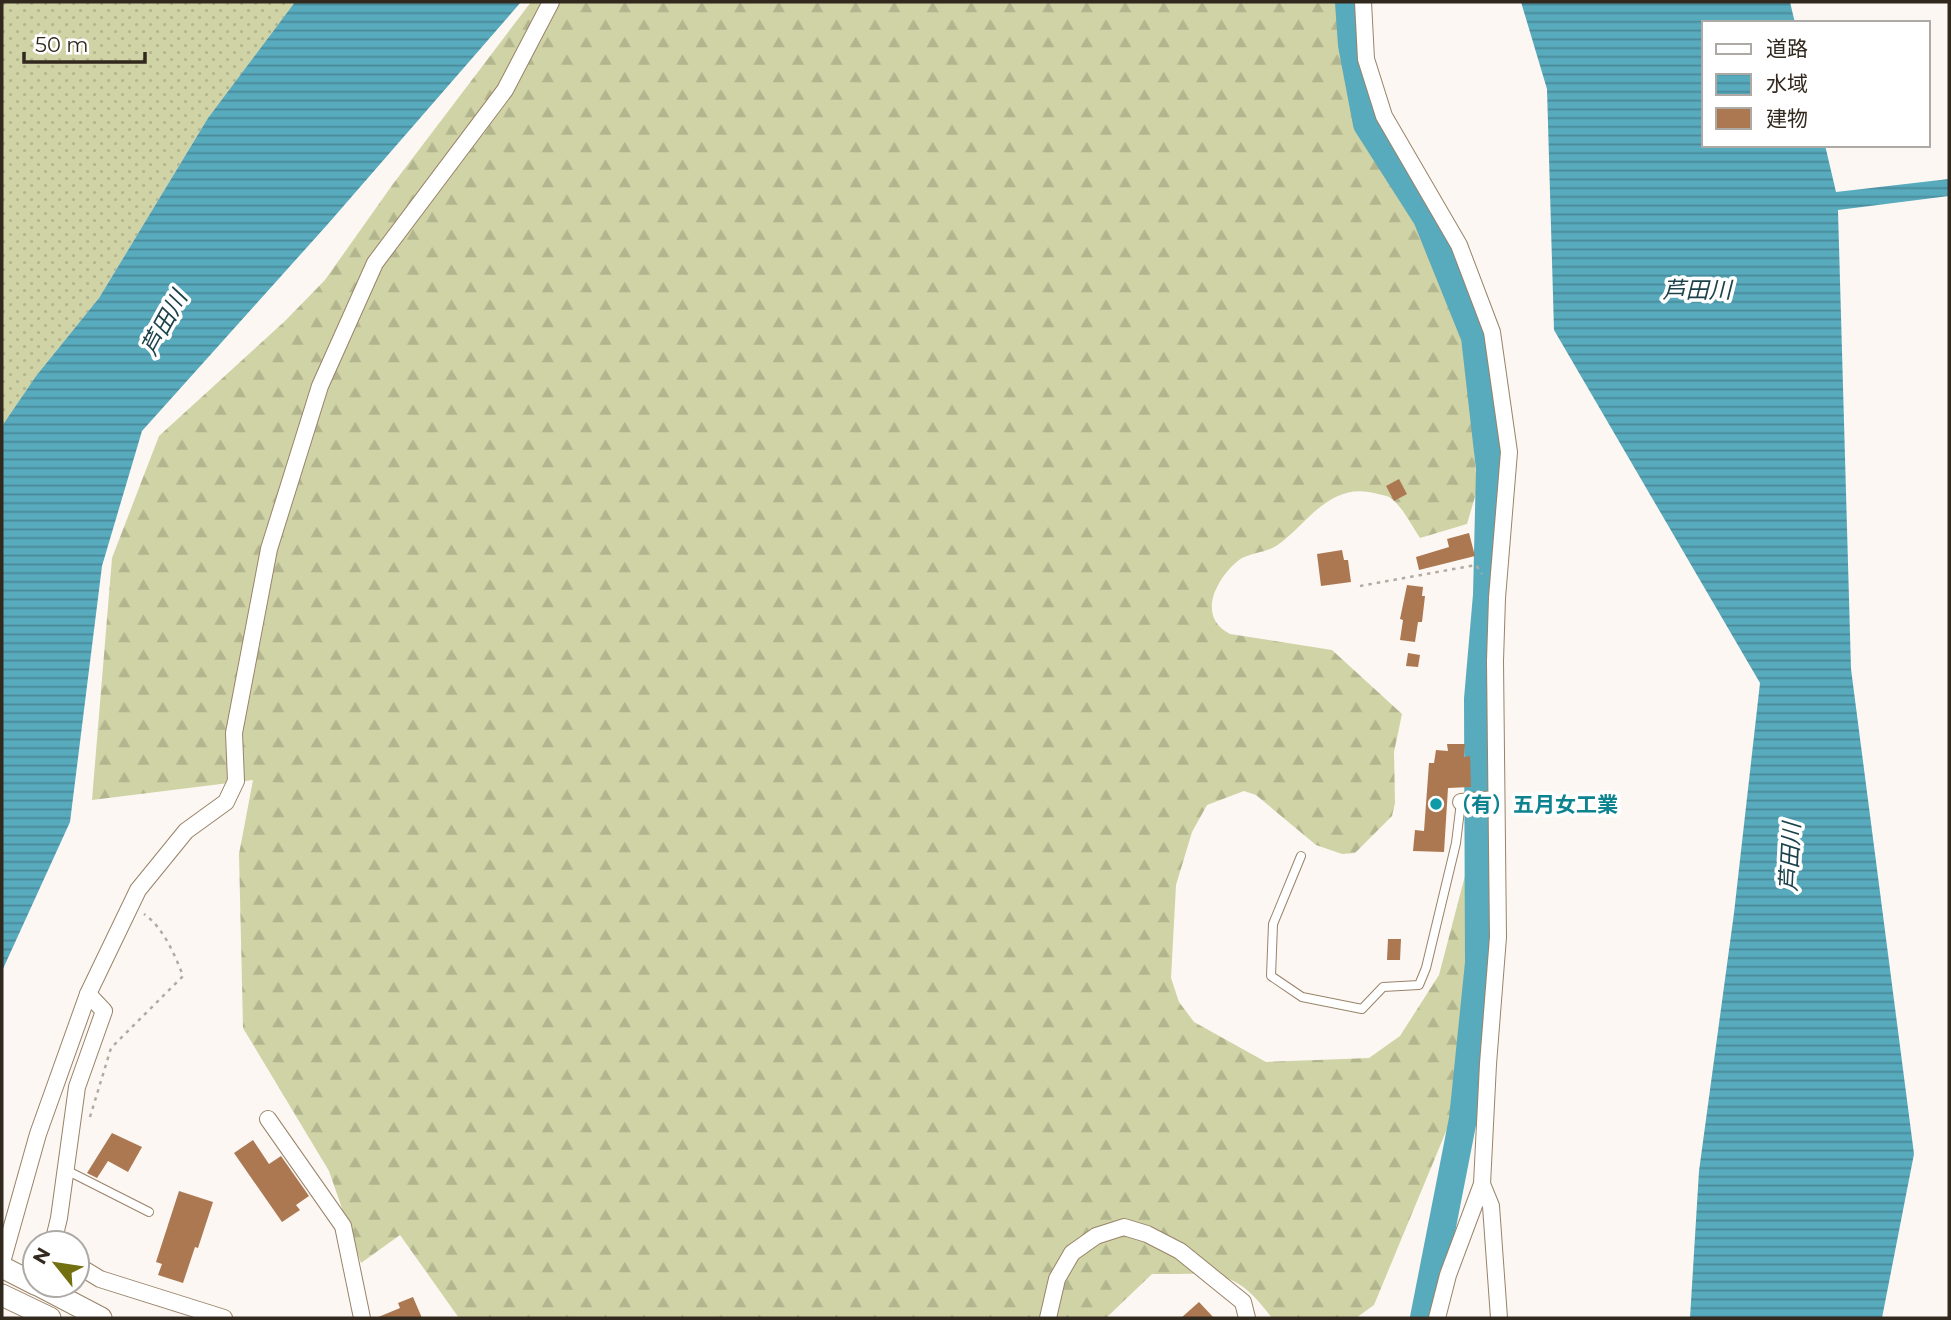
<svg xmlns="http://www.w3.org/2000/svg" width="1951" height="1320" viewBox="0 0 1951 1320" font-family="Montserrat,'Noto Sans JP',sans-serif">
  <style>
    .grass { fill: url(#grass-dots) }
    .forest { fill: url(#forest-firs) }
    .water { fill: url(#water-rules) }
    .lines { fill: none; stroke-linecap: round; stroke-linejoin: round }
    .river { stroke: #58aabd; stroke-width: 28 }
    .building { fill: #ac7852 }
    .lane-casing { stroke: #998369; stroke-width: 10 }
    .street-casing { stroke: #998369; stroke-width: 18 }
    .secondary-casing { stroke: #998369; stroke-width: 23 }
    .path { stroke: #b2aba4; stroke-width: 2.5; stroke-dasharray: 3.5 5; stroke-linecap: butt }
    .lane { stroke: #fff; stroke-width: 8 }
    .street { stroke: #fff; stroke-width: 16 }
    .secondary { stroke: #fff; stroke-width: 21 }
    .culture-dot { fill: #0f9aa8; stroke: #fff; stroke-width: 2.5 }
    .labels { text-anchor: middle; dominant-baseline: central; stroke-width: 7; stroke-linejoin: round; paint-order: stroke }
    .culture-label { font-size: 21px; font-weight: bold; fill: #0d838f; stroke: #fff; text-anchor: start }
    .water-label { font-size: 23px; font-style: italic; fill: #1c434b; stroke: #fff }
  </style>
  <defs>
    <pattern id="grass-dots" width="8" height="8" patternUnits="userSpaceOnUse" patternTransform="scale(1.75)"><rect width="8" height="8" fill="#d0d3a5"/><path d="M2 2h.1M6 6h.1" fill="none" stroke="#b3b58e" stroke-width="1.8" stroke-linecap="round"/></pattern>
    <pattern id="forest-firs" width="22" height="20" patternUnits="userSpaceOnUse" patternTransform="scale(1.75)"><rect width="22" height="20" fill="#d0d3a5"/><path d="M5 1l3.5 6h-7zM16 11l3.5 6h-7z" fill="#b3b58e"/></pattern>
    <pattern id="water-rules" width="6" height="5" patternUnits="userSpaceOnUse" patternTransform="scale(1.75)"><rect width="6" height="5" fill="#58aabd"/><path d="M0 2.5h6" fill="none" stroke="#498a99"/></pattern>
  </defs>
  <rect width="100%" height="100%" fill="#fcf7f2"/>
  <polygon class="grass" points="2,2 295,2 208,118 99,298 36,376 2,426"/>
  <path class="forest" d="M531 2H1345L1359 116 1440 259 1466 323 1477 490 1467 524 1420 538C1412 526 1403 508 1392 499 1389 496 1382 495 1378 494 1331 480 1310 521 1279 544 1268 553 1250 552 1239 560 1216 578 1196 617 1230 634L1332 650 1402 714 1394 752 1395 803 1392 816 1355 853 1342 854 1316 845 1256 795 1244 791 1207 805 1192 832 1176 885 1171 978 1179 1002 1194 1022 1266 1062 1369 1058 1400 1036 1439 975 1471 853 1493 855 1452 1117 1374 1305 1356 1318H1272C1232 1264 1214 1275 1152 1274L1106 1318H459L400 1235 361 1263 329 1171 243 1028 239 854 253 780 92 800 112 558 159 436 285 321 325 280 393 184Z"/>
  <g class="water">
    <polygon points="295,2 521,2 327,225 142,431 102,566 70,822 2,971 2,426 36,376 99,298 208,118"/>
    <polygon points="1521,2 1790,2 1795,23 1704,23 1704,145 1825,145 1836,192 1949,179 1949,196 1838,210 1851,669 1914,1154 1882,1318 1690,1318 1699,1171 1734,913 1760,683 1554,330 1547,89"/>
  </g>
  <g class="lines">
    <polyline class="river" points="1349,2 1352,45 1367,124 1427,218 1475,337 1490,469 1487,595 1478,699 1479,963 1463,1119 1424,1318"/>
  </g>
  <g class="building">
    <polygon points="1399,479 1407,494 1394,501 1386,486"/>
    <polygon points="1469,533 1475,556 1419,570 1416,557 1449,547 1447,539"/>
    <polygon points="1342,550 1344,560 1348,560 1351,582 1321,586 1317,554"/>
    <polygon points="1407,585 1423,587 1422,596 1425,596 1422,622 1418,622 1415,642 1400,640 1403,620 1400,619"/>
    <polygon points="1408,653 1420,655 1418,667 1406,666"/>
    <polygon points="1447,744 1465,744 1464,757 1470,756 1471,787 1448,788 1444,852 1413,851 1415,830 1424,831 1429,763 1434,763 1436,750 1448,751"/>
    <polygon points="1388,939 1401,939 1400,960 1387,960"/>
    <polygon points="112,1133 142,1147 128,1172 108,1161 97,1178 87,1173"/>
    <polygon points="253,1140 269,1164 281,1156 309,1196 296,1205 300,1210 282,1222 234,1153"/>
    <polygon points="179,1191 213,1202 198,1248 195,1247 183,1283 158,1275 162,1264 156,1262"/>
    <polygon points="413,1297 422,1318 376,1318 400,1308 398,1303"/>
    <polygon points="1199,1302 1214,1318 1181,1318"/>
  </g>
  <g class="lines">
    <defs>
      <g id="lane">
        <polyline points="1301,856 1273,924 1271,976 1302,997 1362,1009 1383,987 1419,985 1426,968 1456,843 1461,802"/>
        <polyline points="66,1170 149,1212"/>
      </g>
      <g id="street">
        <polyline points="1363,2 1366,59 1384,116 1459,245 1492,332 1509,452 1497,598 1495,661 1498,937 1488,1064 1482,1184 1491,1206 1499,1318"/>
        <polyline points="1461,802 1496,799"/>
        <polyline points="268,1119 343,1226 362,1318"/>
        <polyline points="53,1243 59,1218 77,1087 104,1011 88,994"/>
        <polyline points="2,1262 38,1134 88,994 138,890 186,831 226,802 236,781 234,733 269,549 320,386 375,263 505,90 551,2"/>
        <polyline points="77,1265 100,1279 224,1318"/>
        <polyline points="1048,1318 1057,1279 1072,1253 1096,1236 1124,1227 1147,1234 1180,1251 1243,1302 1247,1318"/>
        <polyline points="1437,1318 1448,1275 1482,1184"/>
      </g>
      <g id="secondary">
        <polyline points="2,1267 35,1284"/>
        <polyline points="38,1285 101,1318"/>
        <polyline points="2,1295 50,1318"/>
      </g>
    </defs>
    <use href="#lane" class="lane-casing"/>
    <use href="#street" class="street-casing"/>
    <use href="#secondary" class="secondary-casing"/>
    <g class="path">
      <polyline points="1360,586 1476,565 1482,574"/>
      <path d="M90 1117 111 1048 183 976C175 955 163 927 144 914"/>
    </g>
    <use href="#lane" class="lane"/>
    <use href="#street" class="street"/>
    <use href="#secondary" class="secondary"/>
  </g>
  <circle class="culture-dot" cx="1436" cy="804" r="7"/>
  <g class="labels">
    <g class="culture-label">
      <text x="1450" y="804">（有）五月女工業</text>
    </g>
    <g class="water-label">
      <text x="1697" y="290">芦田川</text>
      <text transform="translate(164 323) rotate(-61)">芦田川</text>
      <text transform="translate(1790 857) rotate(-87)">芦田川</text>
    </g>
  </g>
  <rect width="1951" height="1320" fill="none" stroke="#32291e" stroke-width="7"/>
  <rect x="1702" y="21" width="228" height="126" fill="#ffffff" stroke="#ada9a5" stroke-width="2"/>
  <rect x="1716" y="44" width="35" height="10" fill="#ffffff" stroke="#ada9a5" stroke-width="2"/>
  <text x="1766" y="56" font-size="21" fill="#32291e">道路</text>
  <rect x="1716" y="74" width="35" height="21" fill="url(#water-rules)" stroke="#ada9a5" stroke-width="2"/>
  <text x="1766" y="91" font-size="21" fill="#32291e">水域</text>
  <rect x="1716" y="108" width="35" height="21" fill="#ac7852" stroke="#ada9a5" stroke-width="2"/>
  <text x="1766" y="126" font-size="21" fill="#32291e">建物</text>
  <g transform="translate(56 1264) rotate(300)"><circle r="33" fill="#ffffff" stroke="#ada9a5" stroke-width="2"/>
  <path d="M0-5L12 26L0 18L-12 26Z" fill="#737011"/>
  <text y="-10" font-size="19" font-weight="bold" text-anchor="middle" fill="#32291e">N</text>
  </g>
  <path d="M24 52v10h121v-10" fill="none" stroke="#32291e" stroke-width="3.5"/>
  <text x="35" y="52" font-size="21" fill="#32291e" stroke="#ffffff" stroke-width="5" paint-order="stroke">50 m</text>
</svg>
